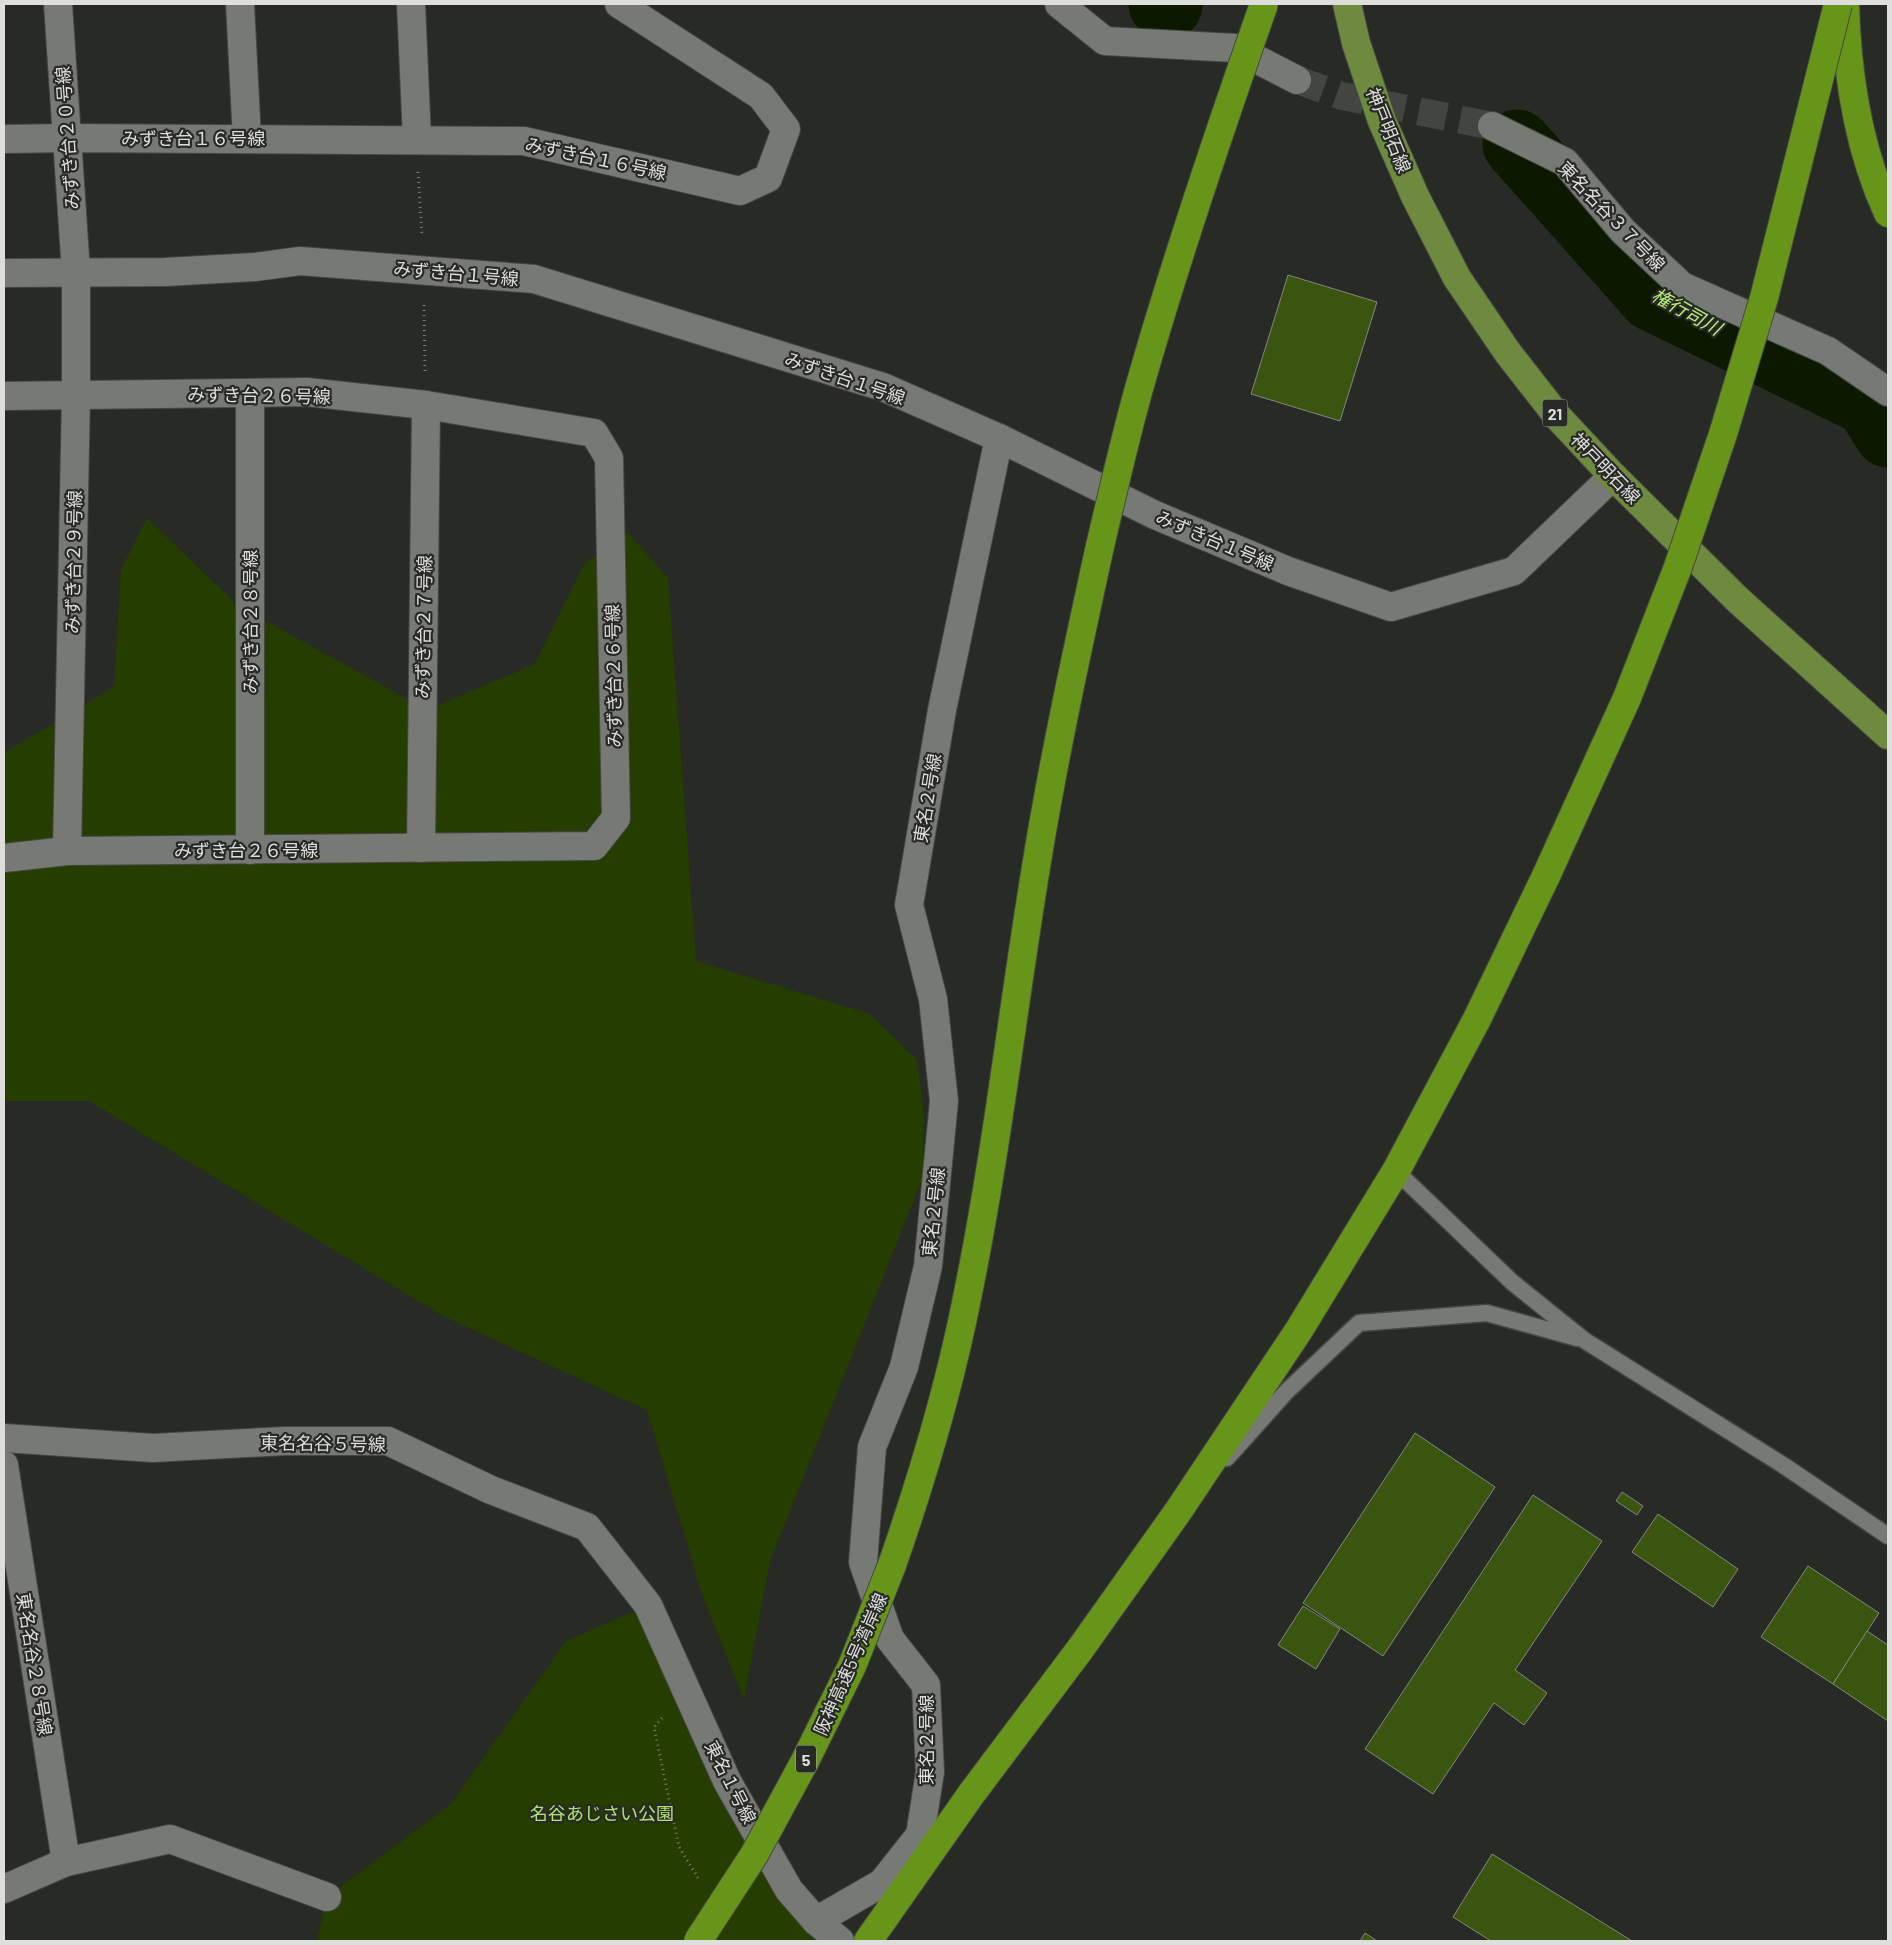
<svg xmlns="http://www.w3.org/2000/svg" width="1892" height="1945" viewBox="0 0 1892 1945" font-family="Barlow,'Noto Sans JP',sans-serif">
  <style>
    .green { fill: #263d00 }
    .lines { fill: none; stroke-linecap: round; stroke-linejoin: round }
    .river { stroke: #0d1800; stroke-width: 69 }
    .building { fill: #39550f; stroke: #848782 }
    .minor-tunnel { stroke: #434541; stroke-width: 28; stroke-dasharray: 28 14; stroke-linecap: butt }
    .service-casing { stroke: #464745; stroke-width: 19 }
    .minor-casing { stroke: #464745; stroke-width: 30 }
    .primary-casing { stroke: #464745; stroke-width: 30 }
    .motorway-casing { stroke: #464745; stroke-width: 30 }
    .path { stroke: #7a7c78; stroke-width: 3; stroke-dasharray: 1 4; stroke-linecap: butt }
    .service { stroke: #777975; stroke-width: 16 }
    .minor { stroke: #777975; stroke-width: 28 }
    .primary { stroke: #6d8a3e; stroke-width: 28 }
    .motorway { stroke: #669519; stroke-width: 28 }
    .motorway-bridge-casing { stroke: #464745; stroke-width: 30; stroke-linecap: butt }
    .motorway-bridge { stroke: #669519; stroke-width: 28 }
    .labels { text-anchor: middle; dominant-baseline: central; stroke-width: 4.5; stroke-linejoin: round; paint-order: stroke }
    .shield { fill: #282a26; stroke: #a7a9a6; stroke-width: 1 }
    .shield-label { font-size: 16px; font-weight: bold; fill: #dedfdd }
    .street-label { font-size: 18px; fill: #dedfdd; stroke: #282a26 }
    .park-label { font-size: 18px; fill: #b0e371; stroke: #282a26 }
    .water-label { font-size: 19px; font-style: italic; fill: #b9ed7a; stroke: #282a26 }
  </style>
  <rect width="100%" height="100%" fill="#282a26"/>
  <g class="green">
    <polygon points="147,518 237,605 427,710 535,664 584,564 628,532 668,578 696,961 870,1014 917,1060 924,1115 923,1177 770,1561 744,1700 703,1597 647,1410 443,1316 89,1101 4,1101 4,753 114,687 121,570"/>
    <polygon points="648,1605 727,1781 840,1941 317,1941 327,1897 451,1804 566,1641"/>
  </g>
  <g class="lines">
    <g class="river">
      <polyline points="1163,4 1168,5"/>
      <polyline points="1517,144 1653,297 1869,402 1888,433"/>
    </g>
  </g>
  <g class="building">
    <polygon points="1288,275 1377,302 1340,421 1251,394"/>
    <polygon points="1415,1433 1495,1487 1383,1656 1303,1603"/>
    <polygon points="1622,1492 1643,1506 1637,1515 1616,1501"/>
    <polygon points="1533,1495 1602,1541 1515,1670 1547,1693 1524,1725 1494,1703 1433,1794 1365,1749"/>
    <polygon points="1658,1514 1738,1569 1713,1607 1632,1552"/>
    <polygon points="1808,1566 1879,1613 1833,1684 1761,1637"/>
    <polygon points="1303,1606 1340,1629 1316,1669 1278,1645"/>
    <polygon points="1867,1631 1888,1645 1888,1721 1833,1684"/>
    <polygon points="1492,1854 1632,1941 1491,1941 1453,1917"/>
    <polygon points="1365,1933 1377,1941 1360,1941"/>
  </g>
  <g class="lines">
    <polyline class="minor-tunnel" points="1297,80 1342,96 1492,126"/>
    <defs>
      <g id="service">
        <polyline points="1396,1171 1512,1282 1584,1340 1783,1465 1888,1536"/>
        <polyline points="1227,1458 1286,1392 1359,1323 1487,1313 1577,1338"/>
      </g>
      <g id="minor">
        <polyline points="58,4 76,272 76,395 67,851"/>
        <polyline points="240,4 247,139"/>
        <polyline points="411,4 417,139"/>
        <polyline points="1059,4 1105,41 1235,48 1297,80"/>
        <polyline points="1492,126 1565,162 1623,231 1682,286 1828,351 1888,392"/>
        <polyline points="4,139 67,138 524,141 740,191 768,178 786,129 761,96 619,4"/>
        <polyline points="4,273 165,272 255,267 300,261 534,279 883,387 999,438 1155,515 1288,571 1391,607 1514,571 1613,476"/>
        <polyline points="250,393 250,850"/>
        <polyline points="4,396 307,392 426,405 594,433 609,458 616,818 594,846 67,851 4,858"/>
        <polyline points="421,848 426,405"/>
        <polyline points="4,1438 153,1448 285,1441 388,1441 491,1490 587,1527 648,1605 727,1781 789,1890 816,1921 840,1941"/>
        <polyline points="4,1465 66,1862"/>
        <polyline points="4,1889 66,1862 170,1839 327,1897"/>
        <polyline points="816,1921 882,1883 920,1835 930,1772 926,1685 890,1639 863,1562 872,1447 904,1367 928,1266 944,1101 933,999 909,905 942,710 999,438"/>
      </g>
      <polyline id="primary" points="1347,4 1356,43 1382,121 1415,196 1457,278 1508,353 1558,417 1613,476 1738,600 1888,735"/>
      <g id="motorway">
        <path d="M1845 4C1847 75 1858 148 1888 213"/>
        <path d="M892 1565C923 1476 950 1386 968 1293 998 1146 1014 997 1039 849 1056 747 1078 647 1100 546"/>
        <polyline points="868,1941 972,1793 1081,1648 1179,1510 1299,1330 1396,1171 1476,1021 1546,876"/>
      </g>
    </defs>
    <use href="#service" class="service-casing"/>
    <use href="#minor" class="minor-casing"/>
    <use href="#primary" class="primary-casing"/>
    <use href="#motorway" class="motorway-casing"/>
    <g class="path">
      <polyline points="418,172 422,236"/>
      <polyline points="424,305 425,371"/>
      <polyline points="662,1718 654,1727 679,1847 698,1878"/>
    </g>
    <use href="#service" class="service"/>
    <use href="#minor" class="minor"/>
    <use href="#primary" class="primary"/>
    <use href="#motorway" class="motorway"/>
    <defs>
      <g id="motorway-bridge">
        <path d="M1100 546C1112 495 1124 443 1138 392 1175 261 1219 132 1264 4"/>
        <polyline points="1546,876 1627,698 1678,567 1723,434 1764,298 1838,4"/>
        <polyline points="698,1941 754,1855 805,1761 852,1666 892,1565"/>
      </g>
    </defs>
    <use href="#motorway-bridge" class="motorway-bridge-casing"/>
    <use href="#motorway-bridge" class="motorway-bridge"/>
  </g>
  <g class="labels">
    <g class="shield">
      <rect x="1542.5" y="399.5" width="25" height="27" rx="4"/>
      <rect x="796" y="1745.5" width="20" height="27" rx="4"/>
    </g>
    <g class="shield-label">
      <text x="1555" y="413">21</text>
      <text x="806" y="1759">5</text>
    </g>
    <g class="street-label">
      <text transform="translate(1389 130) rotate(68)">神戸明石線</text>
      <text transform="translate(67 138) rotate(-94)">みずき台２０号線</text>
      <text x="193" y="138">みずき台１６号線</text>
      <text transform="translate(596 158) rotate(12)">みずき台１６号線</text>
      <text transform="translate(1612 216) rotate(46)">東名名谷３７号線</text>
      <text transform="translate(456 273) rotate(5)">みずき台１号線</text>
      <text transform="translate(845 378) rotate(19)">みずき台１号線</text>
      <text transform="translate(259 395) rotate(1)">みずき台２６号線</text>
      <text transform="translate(1606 468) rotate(46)">神戸明石線</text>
      <text transform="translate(1215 540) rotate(23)">みずき台１号線</text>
      <text transform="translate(73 562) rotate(-89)">みずき台２９号線</text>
      <text transform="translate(250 622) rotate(-90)">みずき台２８号線</text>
      <text transform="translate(423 627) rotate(-89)">みずき台２７号線</text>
      <text transform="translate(613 676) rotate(-91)">みずき台２６号線</text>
      <text transform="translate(927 798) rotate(-81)">東名２号線</text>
      <text x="246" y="850">みずき台２６号線</text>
      <text transform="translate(933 1212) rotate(-84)">東名２号線</text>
      <text transform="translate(323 1443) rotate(1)">東名名谷５号線</text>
      <text transform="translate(35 1664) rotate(81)">東名名谷２８号線</text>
      <text transform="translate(850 1664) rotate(-66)">阪神高速5号湾岸線</text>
      <text transform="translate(926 1740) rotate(-90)">東名２号線</text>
      <text transform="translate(731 1782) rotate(63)">東名１号線</text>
    </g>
    <g class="park-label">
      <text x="602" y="1813">名谷あじさい公園</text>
    </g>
    <g class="water-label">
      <text transform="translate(1687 311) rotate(29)">権行司川</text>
    </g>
  </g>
  <rect width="1892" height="1945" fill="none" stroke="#dedfdd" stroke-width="10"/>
</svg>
